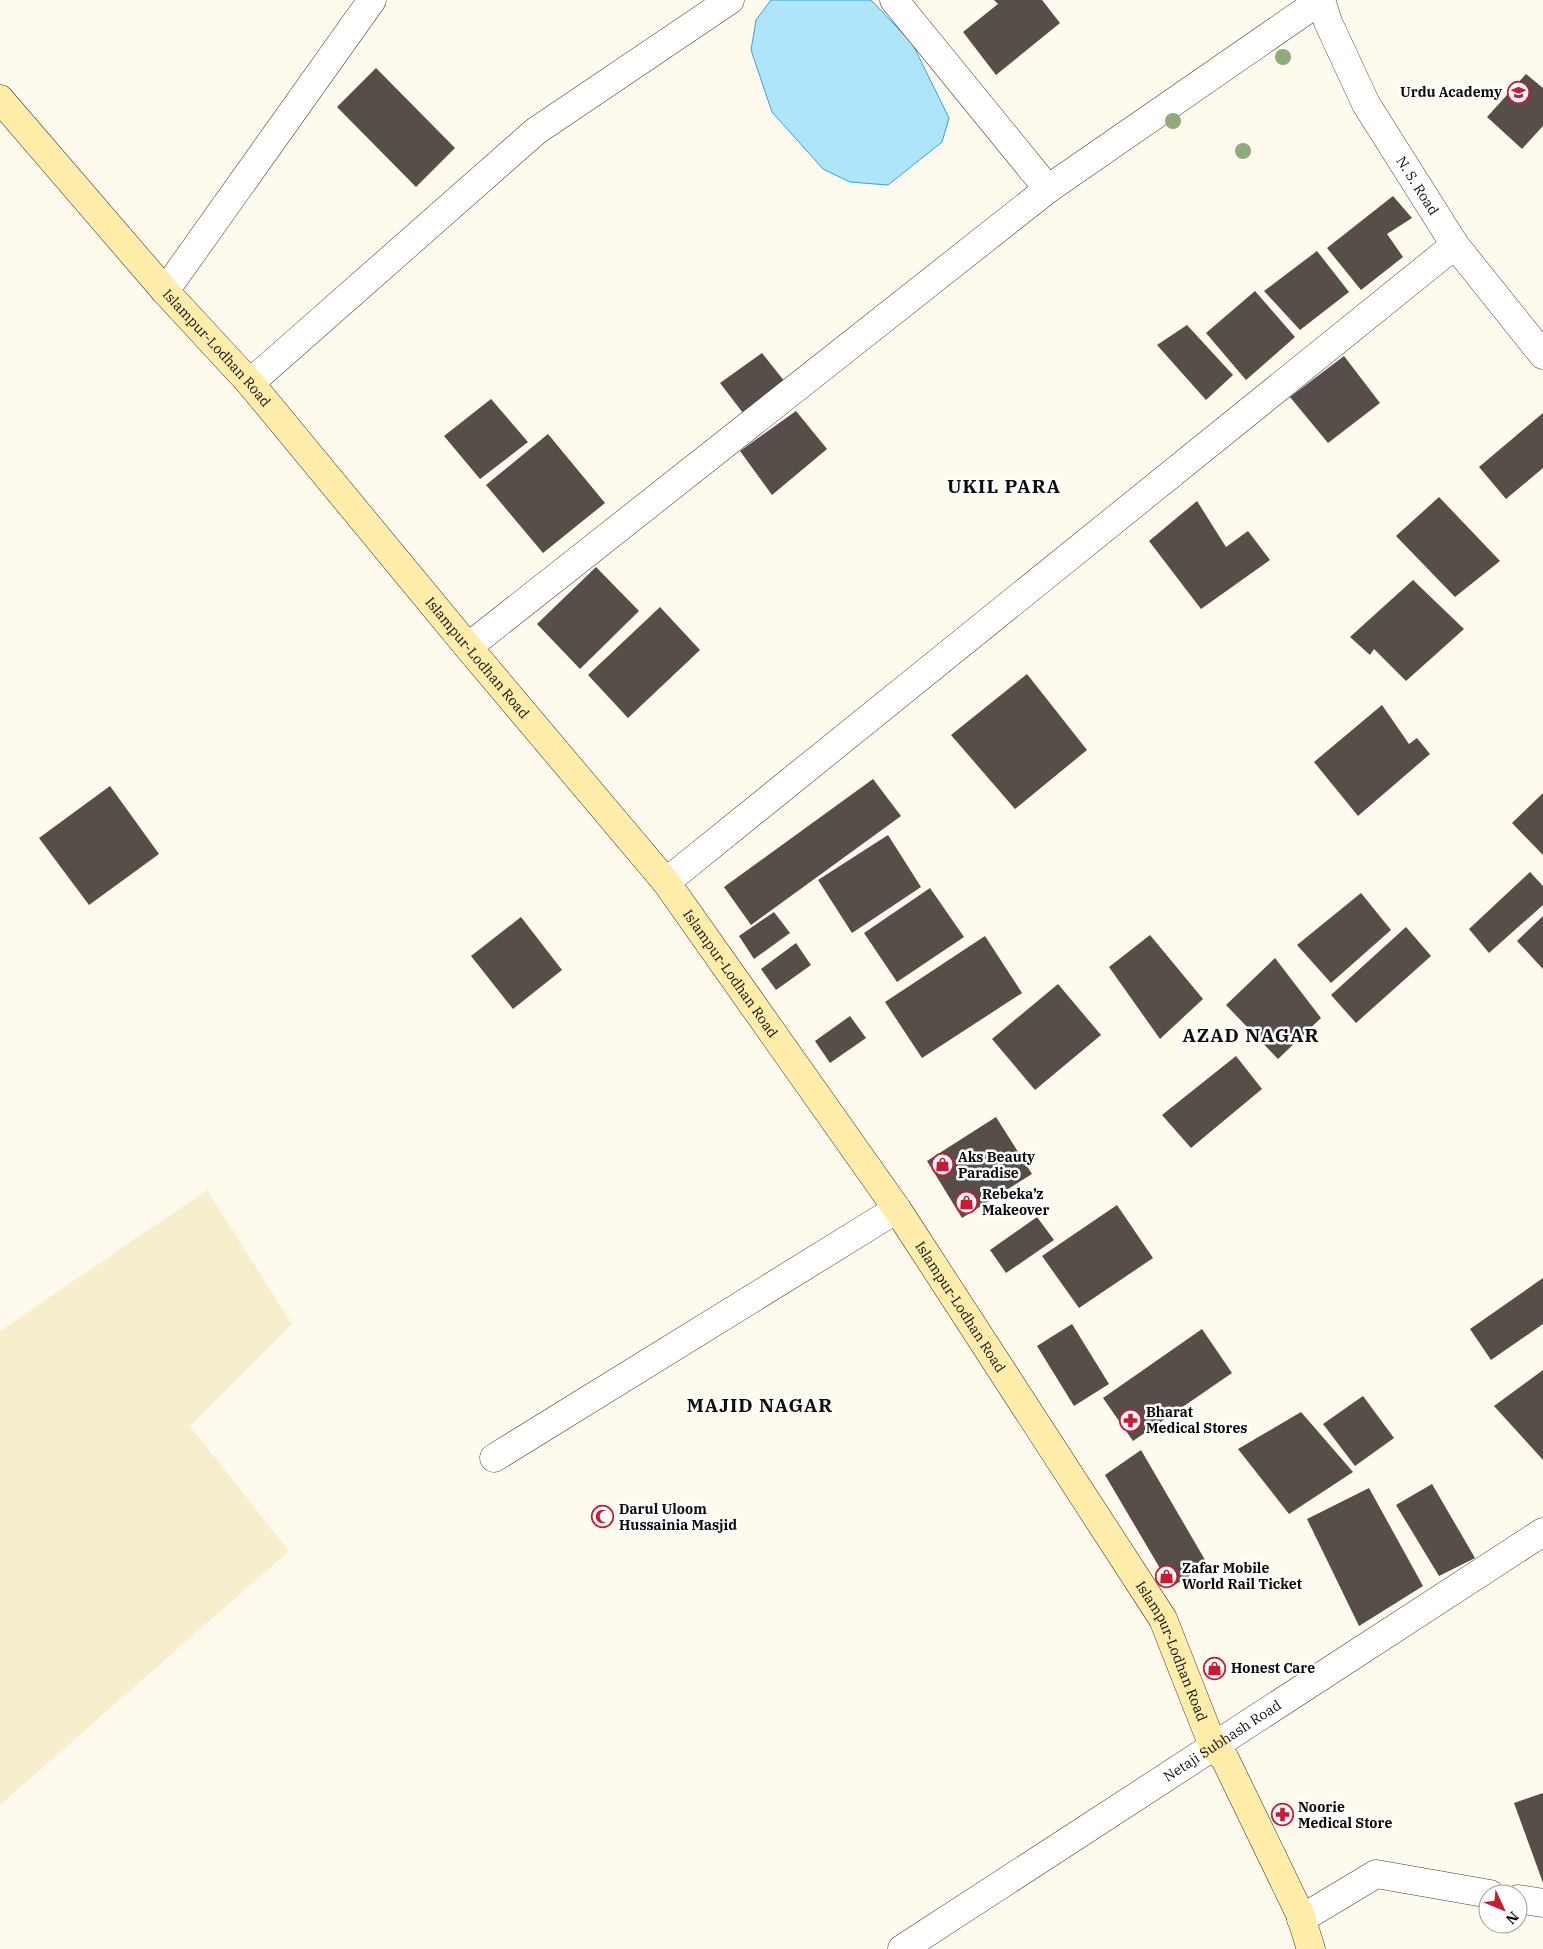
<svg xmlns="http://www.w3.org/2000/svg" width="1543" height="1949" viewBox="0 0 1543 1949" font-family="'IBM Plex Serif',serif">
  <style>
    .farmland { fill: #f7efcc }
    .water { fill: #aee5fb; stroke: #30a5d7 }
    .building { fill: #574d49 }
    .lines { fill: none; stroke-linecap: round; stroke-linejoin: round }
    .street-casing { stroke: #404040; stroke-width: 29 }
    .secondary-casing { stroke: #2f2f2f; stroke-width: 29 }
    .street { stroke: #fff; stroke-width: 28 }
    .secondary { stroke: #ffeda9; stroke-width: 28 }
    .tree { fill: #8eab79 }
    .labels { text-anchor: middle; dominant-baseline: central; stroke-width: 5; stroke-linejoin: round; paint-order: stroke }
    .poi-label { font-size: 14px; font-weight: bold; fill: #0d0d0d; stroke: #fff; text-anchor: start }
    .street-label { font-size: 14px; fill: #0d0d0d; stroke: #fff }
    .district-label { font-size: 19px; font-weight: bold; letter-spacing: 1px; fill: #0d0d0d; stroke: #fff }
  </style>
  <rect width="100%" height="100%" fill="#fffaee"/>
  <polygon class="farmland" points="207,1190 292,1324 190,1426 289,1551 0,1805 0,1331"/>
  <polygon class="water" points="771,0 871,0 912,43 949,118 942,142 888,185 850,182 823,169 772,112 751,50 756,20"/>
  <g class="building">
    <polygon points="994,0 1042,0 1060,23 996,75 963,32 998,4"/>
    <polygon points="376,68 455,148 416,187 337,107"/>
    <polygon points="1526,74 1543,88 1543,126 1522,149 1487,117"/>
    <polygon points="1393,196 1412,218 1387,234 1403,257 1361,290 1327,248"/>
    <polygon points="1317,251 1349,292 1300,330 1264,291"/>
    <polygon points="1255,291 1295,337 1246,380 1206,333"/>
    <polygon points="1187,325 1233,375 1206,400 1157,345"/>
    <polygon points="762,353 785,382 743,413 720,383"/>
    <polygon points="1344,356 1380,403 1328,443 1290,397"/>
    <polygon points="491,399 528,442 480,479 444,436"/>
    <polygon points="796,411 827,449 772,495 740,451"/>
    <polygon points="1543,413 1543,468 1506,499 1479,467"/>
    <polygon points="548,434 605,503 543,553 486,485"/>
    <polygon points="1439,497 1500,561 1455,597 1396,536"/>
    <polygon points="1197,501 1226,547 1248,531 1270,560 1201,609 1149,541"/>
    <polygon points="596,567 639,611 580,669 537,624"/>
    <polygon points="1413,580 1464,629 1406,681 1374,649 1370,655 1350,637"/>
    <polygon points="660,607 700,650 628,718 588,675"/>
    <polygon points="1027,674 1087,750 1015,809 951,735"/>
    <polygon points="1382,705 1409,744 1417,738 1430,754 1358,816 1314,762"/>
    <polygon points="873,779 901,816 751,925 724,887"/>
    <polygon points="110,786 159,854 89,905 39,838"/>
    <polygon points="1543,793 1543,855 1512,823"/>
    <polygon points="888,835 921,887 852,933 818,880"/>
    <polygon points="1530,872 1543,886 1543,905 1489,953 1469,929"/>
    <polygon points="930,888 964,937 897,982 864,933"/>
    <polygon points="1361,893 1391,930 1331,983 1297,945"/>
    <polygon points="774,912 790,933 754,959 739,936"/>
    <polygon points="1543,916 1543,969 1517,941"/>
    <polygon points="521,917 562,970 513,1009 471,956"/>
    <polygon points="1406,927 1431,956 1356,1023 1331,995"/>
    <polygon points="1150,935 1203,999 1160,1039 1109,967"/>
    <polygon points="985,936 1022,993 922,1058 885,1002"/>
    <polygon points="796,943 811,965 776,990 761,969"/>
    <polygon points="1275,958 1321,1018 1278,1059 1226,1005"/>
    <polygon points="1058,984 1101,1035 1035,1090 992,1039"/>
    <polygon points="850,1016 866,1038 830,1063 815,1041"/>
    <polygon points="1236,1056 1262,1089 1191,1148 1162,1115"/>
    <polygon points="996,1117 1032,1174 962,1218 927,1161"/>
    <polygon points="1117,1205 1153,1258 1079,1308 1042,1256"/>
    <polygon points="1037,1217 1054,1240 1006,1273 990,1250"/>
    <polygon points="1543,1278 1543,1324 1491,1360 1470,1329"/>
    <polygon points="1072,1324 1109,1384 1074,1406 1037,1346"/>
    <polygon points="1202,1329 1232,1373 1133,1441 1103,1398"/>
    <polygon points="1543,1370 1543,1460 1494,1406"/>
    <polygon points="1363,1396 1394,1438 1355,1466 1323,1424"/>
    <polygon points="1301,1412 1353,1472 1289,1514 1238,1449"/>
    <polygon points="1141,1450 1208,1565 1171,1587 1105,1475"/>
    <polygon points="1432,1484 1475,1558 1439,1576 1396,1505"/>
    <polygon points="1369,1488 1423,1586 1359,1626 1307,1519"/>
    <polygon points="1543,1793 1543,1883 1514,1803"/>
  </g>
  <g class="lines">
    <defs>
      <g id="street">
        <polyline points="894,0 1048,189"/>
        <path id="s1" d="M1321 0 1328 22 1366 104 1455 245 1543 355"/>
        <polyline points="165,291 372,0"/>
        <polyline points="250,383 536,131 730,0"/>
        <polyline points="468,647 1048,189 1321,0"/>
        <polyline points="666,882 1455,245"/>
        <polyline points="494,1458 897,1209"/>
        <polyline points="1518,1899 1543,1903"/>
        <polyline points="1301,1919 1376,1874 1490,1894"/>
        <path id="s2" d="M902 1949 1543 1532"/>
      </g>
      <g id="secondary">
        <path id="s3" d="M0 99 165 291 250 383 468 647 666 882 897 1209 1163 1619 1213 1746 1225 1759 1300 1914 1311 1949"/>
      </g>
    </defs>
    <use href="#street" class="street-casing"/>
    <use href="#secondary" class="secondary-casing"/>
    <use href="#street" class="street"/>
    <use href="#secondary" class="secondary"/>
  </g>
  <g class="tree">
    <circle cx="1283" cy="57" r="8"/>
    <circle cx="1173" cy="121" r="8"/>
    <circle cx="1243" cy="151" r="8"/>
  </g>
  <defs>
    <symbol id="school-ring" viewBox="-11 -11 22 22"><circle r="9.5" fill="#fff" stroke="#c81b34" stroke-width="1.5"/><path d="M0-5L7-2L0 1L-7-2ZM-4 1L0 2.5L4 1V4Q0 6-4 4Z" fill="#c81b34"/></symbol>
    <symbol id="shop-ring" viewBox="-11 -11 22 22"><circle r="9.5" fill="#fff" stroke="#c81b34" stroke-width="1.5"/><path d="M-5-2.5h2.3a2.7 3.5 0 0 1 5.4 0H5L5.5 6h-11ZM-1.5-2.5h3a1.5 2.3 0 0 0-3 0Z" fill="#c81b34"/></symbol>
    <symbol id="pharmacy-ring" viewBox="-11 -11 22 22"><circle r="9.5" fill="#fff" stroke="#c81b34" stroke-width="1.5"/><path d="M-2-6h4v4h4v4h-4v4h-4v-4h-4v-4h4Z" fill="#c81b34"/></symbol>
    <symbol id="mosque-ring" viewBox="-11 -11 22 22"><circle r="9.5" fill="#fff" stroke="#c81b34" stroke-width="1.5"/><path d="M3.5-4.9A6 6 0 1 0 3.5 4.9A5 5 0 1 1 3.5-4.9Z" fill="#c81b34"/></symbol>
  </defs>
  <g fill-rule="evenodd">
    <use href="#school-ring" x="1506" y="80" width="25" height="25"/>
    <use href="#shop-ring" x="930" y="1152" width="25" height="25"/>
    <use href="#shop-ring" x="954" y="1190" width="25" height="25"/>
    <use href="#pharmacy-ring" x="1118" y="1408" width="25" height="25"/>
    <use href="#mosque-ring" x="590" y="1504" width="25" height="25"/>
    <use href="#shop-ring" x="1154" y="1564" width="25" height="25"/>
    <use href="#shop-ring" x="1202" y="1656" width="25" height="25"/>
    <use href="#pharmacy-ring" x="1270" y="1802" width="25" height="25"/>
  </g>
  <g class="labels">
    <g class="poi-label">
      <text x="1502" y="92" text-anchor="end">Urdu Academy</text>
      <text x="958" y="1157">Aks Beauty<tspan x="958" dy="16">Paradise</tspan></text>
      <text x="982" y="1194">Rebeka’z<tspan x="982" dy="16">Makeover</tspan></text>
      <text x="1146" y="1412">Bharat<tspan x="1146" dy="16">Medical Stores</tspan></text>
      <text x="619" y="1509">Darul Uloom<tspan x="619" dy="16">Hussainia Masjid</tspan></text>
      <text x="1182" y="1568">Zafar Mobile<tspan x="1182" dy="16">World Rail Ticket</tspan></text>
      <text x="1231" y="1668">Honest Care</text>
      <text x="1298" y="1807">Noorie<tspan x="1298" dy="16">Medical Store</tspan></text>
    </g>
    <g class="street-label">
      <text stroke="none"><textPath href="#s1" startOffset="210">N. S. Road</textPath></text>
      <text stroke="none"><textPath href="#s3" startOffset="330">Islampur-Lodhan Road</textPath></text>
      <text stroke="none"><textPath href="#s3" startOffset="735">Islampur-Lodhan Road</textPath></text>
      <text stroke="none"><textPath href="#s3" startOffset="1140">Islampur-Lodhan Road</textPath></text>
      <text stroke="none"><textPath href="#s3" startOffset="1545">Islampur-Lodhan Road</textPath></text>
      <text stroke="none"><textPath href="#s3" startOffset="1950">Islampur-Lodhan Road</textPath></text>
      <text stroke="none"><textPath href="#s2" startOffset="382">Netaji Subhash Road</textPath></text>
    </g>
    <g class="district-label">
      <text x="1004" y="486">UKIL PARA</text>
      <text x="1251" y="1035">AZAD NAGAR</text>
      <text x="760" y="1405">MAJID NAGAR</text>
    </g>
  </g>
  <g transform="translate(1503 1909) rotate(134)"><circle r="24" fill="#ffffff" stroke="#9e9e9e"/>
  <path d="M0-4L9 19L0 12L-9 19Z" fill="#c81b34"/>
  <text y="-8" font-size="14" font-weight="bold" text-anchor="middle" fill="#0d0d0d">N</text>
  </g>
</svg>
